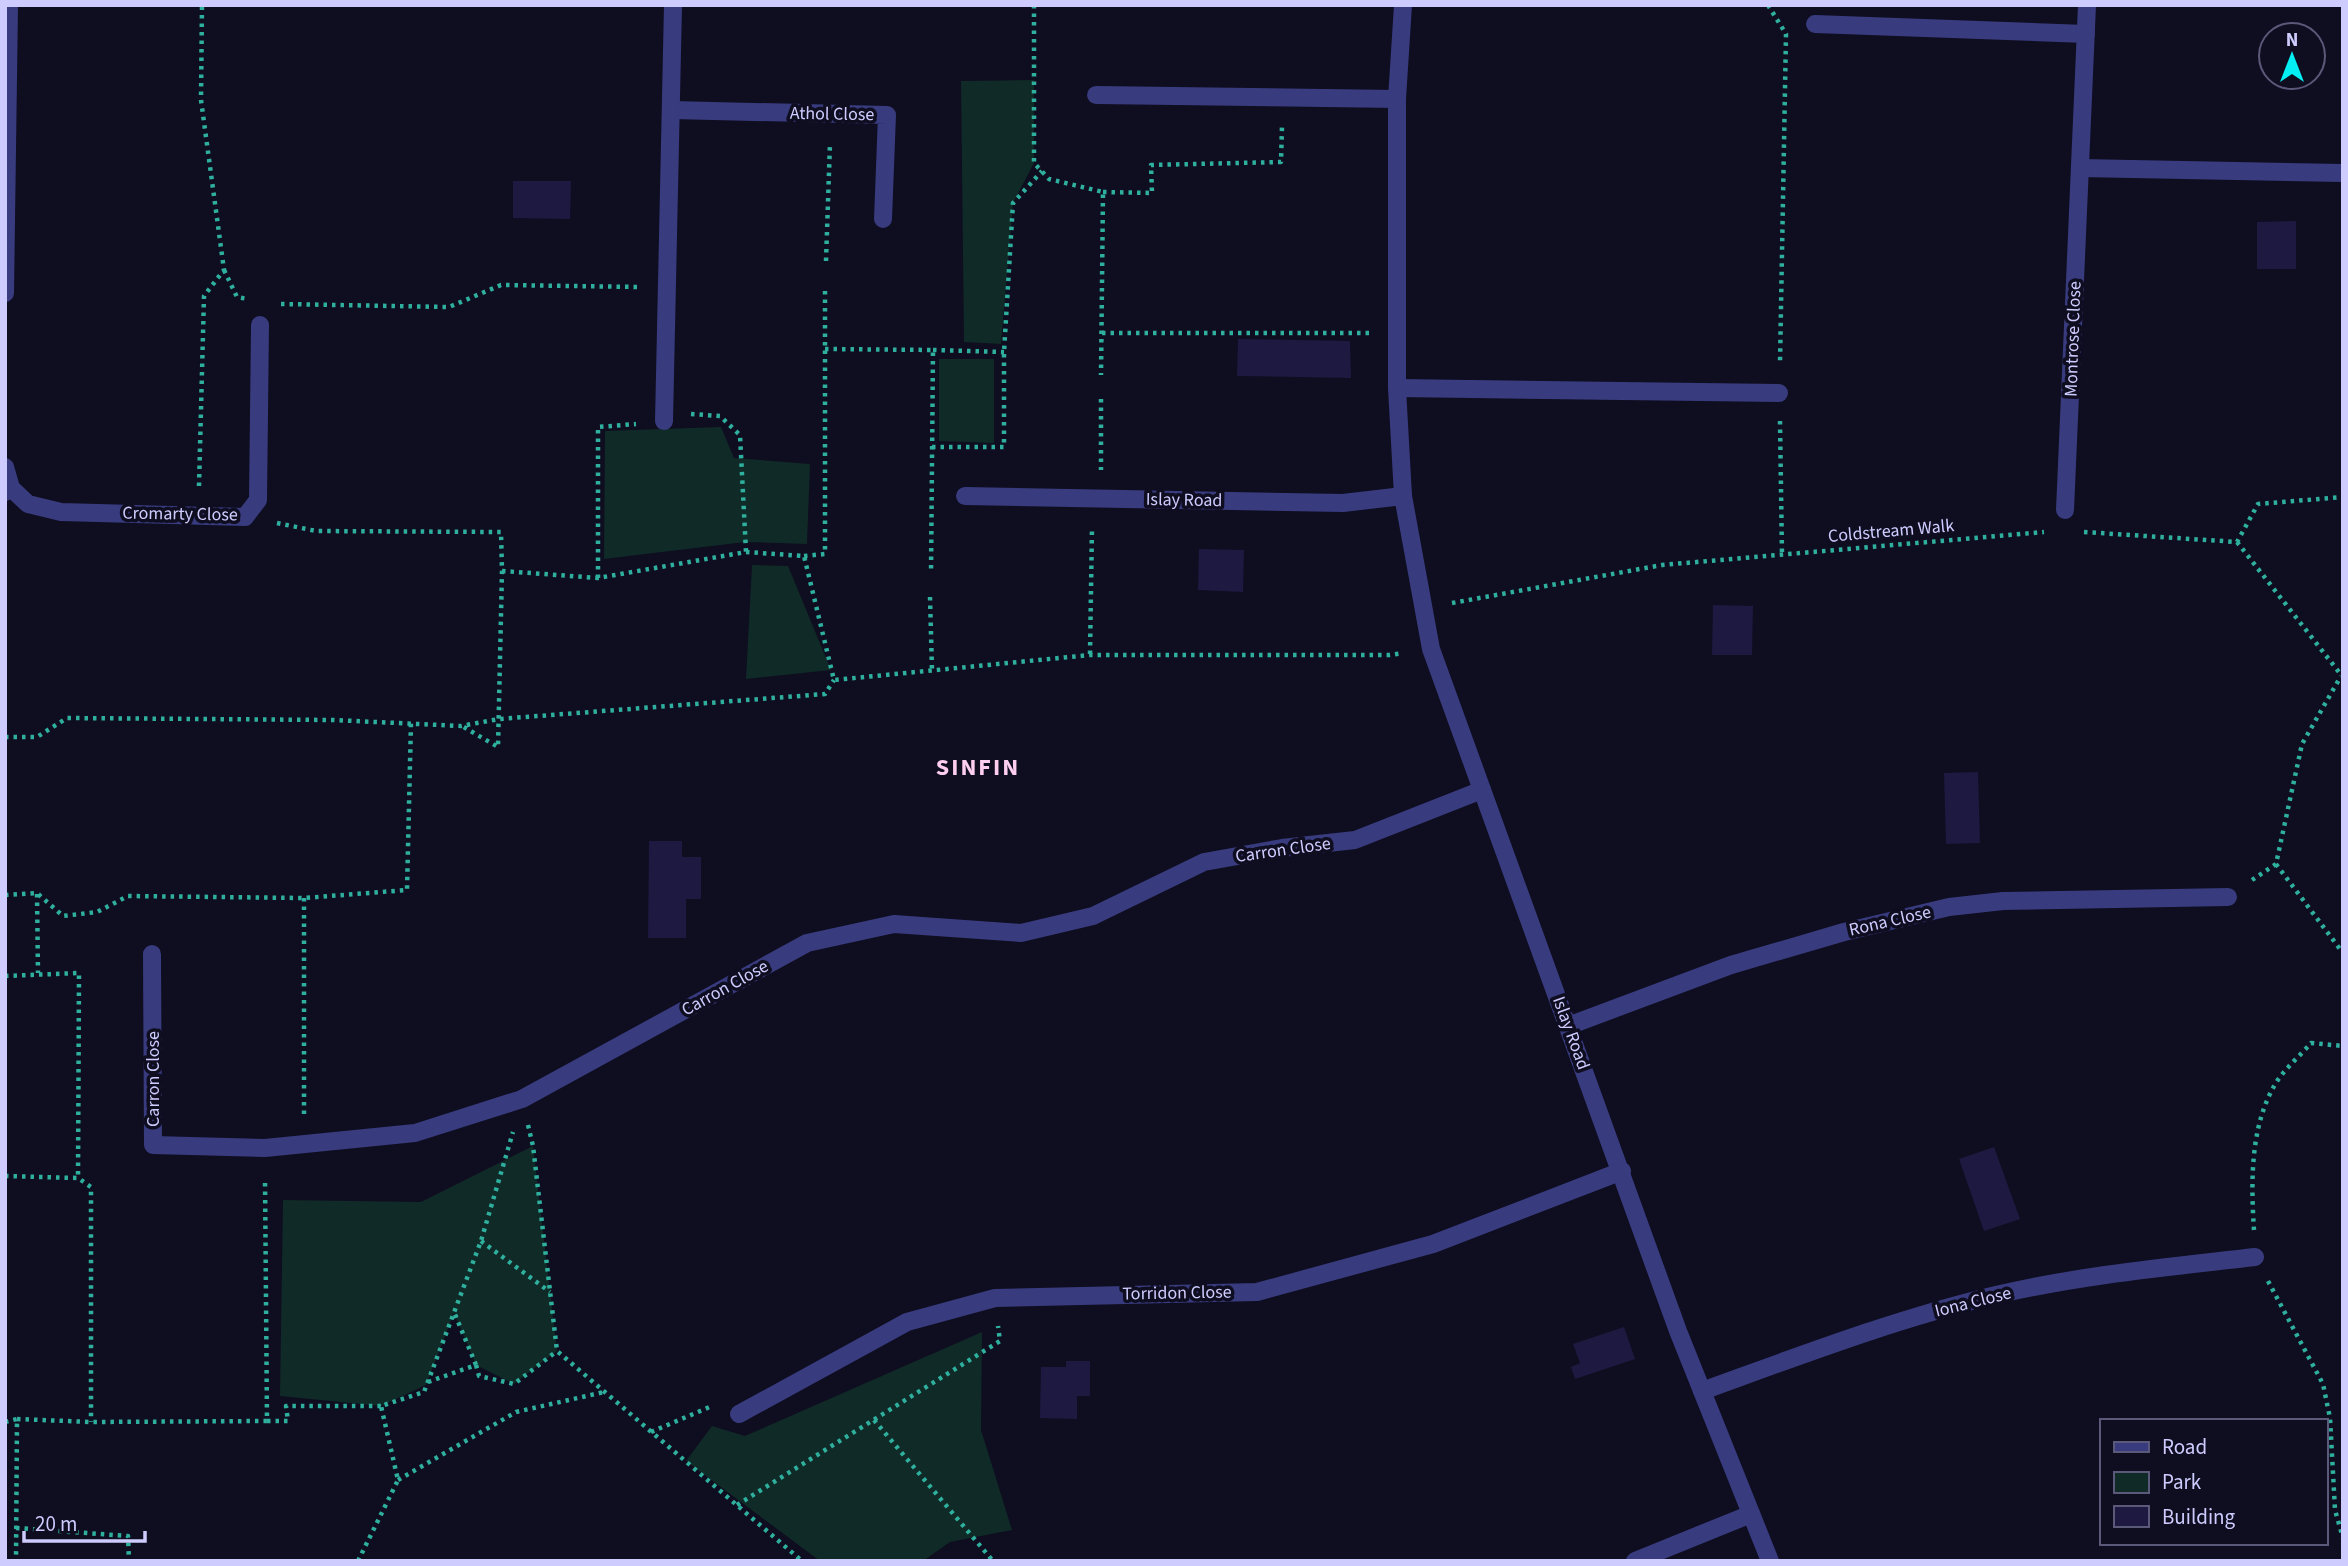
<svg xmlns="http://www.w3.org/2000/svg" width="2348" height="1566" viewBox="0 0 2348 1566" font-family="'Source Sans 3',sans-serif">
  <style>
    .green { fill: #102a27 }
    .building { fill: #1e1940 }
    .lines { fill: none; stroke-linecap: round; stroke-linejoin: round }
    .path { stroke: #2fb09e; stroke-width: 4.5; stroke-dasharray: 3.5 5; stroke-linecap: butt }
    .minor { stroke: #383b7e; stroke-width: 18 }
    .labels { text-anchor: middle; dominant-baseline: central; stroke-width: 7; stroke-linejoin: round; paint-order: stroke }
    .street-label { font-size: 18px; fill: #ceccfe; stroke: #0f0d20 }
    .district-label { font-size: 24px; font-weight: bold; letter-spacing: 2px; fill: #fecef1; stroke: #0f0d20 }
  </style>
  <rect width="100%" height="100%" fill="#0f0d20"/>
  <g class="green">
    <polygon points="1034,80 1034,163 1013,203 1001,344 964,342 961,81"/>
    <polygon points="939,359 994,359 994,443 939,441"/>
    <polygon points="721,427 734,458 810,464 807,544 745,542 604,559 605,431"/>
    <polygon points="752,565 788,566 831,670 746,679"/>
    <polygon points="533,1146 557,1351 514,1384 476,1365 454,1313 426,1385 381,1406 280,1396 283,1200 421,1202"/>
    <polygon points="982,1332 981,1430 1012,1530 950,1542 923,1561 820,1561 686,1461 712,1426 745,1436"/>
  </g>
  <g class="building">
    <polygon points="513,181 571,181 570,219 513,218"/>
    <polygon points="2296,221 2296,269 2257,269 2257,222"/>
    <polygon points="1238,339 1350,341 1351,378 1237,376"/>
    <polygon points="1199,549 1244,550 1243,592 1198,590"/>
    <polygon points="1713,605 1753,606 1752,655 1712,655"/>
    <polygon points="1978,772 1980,843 1946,844 1944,773"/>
    <polygon points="649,841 682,841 682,857 701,857 701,899 686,899 686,938 648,938"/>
    <polygon points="1994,1147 2020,1219 1984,1231 1959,1159"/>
    <polygon points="1624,1327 1635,1359 1575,1379 1571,1367 1580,1363 1573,1344"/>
    <polygon points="1066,1361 1090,1361 1090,1396 1077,1396 1077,1419 1040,1418 1041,1367 1066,1367"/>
  </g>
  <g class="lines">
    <g class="path">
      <polyline points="1034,5 1034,163 1049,179 1103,192 1101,375"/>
      <polyline points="1768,5 1786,34 1780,363"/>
      <polyline points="1103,192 1152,193 1151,165 1281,162 1282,126"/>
      <polyline points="826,261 830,143"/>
      <polyline points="224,270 237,297 248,299"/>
      <polyline points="281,304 449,307 501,285 638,287"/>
      <polyline points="1102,333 1369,333"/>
      <polyline points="825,349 933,350 931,573"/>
      <polyline points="933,350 1004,352"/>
      <polyline points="1101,399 1101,470"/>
      <polyline points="691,414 720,416 740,435 746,552"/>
      <polyline points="1780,421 1782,555"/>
      <polyline points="932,447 1004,447 1004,352 1013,203 1042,171"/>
      <polyline points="199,486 204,296 224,270 201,100 202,5"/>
      <polyline points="277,523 316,531 501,532 502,571 498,747 462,726"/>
      <polyline points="2084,532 2237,542 2258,504 2343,497"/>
      <polyline points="2237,542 2342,676"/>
      <polyline points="804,556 825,554 825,287"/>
      <polyline points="502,571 598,578 746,552 804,556 834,680 1090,655 1390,655 1403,653"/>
      <polyline points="598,578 598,427 636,424"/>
      <polyline points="930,597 932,671"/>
      <polyline points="1452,603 1662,565 2044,532"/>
      <polyline points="1090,654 1092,527"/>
      <polyline points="5,737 37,737 67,718 333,720 461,726 499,719 825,694 834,680"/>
      <polyline points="2276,864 2343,953"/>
      <polyline points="2252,880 2276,864 2302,744 2341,676"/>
      <polyline points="37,894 38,973"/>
      <polyline points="5,895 37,893 63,916 97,912 128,896 304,898 407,890 411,722"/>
      <polyline points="304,898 304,1114"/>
      <polyline points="5,976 79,973 78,1178"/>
      <polyline points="528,1125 533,1146 557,1351 802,1561"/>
      <polyline points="5,1176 78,1178 91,1187 91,1422"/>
      <path d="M2254 1230C2251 1184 2250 1130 2273 1088 2281 1072 2299 1057 2311 1043L2343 1046"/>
      <polyline points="481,1241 550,1292"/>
      <polyline points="2268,1281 2323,1384 2330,1418 2335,1510 2343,1538"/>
      <polyline points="476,1365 479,1376 514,1384 557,1351"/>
      <polyline points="428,1382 476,1365 454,1312"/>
      <polyline points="17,1419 91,1422 267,1421 265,1178"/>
      <polyline points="874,1420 993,1561"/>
      <polyline points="267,1421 288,1421 286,1406 381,1406"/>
      <polyline points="5,1422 17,1419 16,1561"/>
      <polyline points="651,1432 712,1406"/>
      <polyline points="398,1480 516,1412 604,1392"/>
      <polyline points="737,1505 1000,1341 998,1326"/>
      <polyline points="16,1528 128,1536 129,1561"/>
      <polyline points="358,1561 398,1480 381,1406 424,1392 481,1241 513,1132"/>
    </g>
    <g class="minor">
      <polyline points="1403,5 1397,99 1397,388 1403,496 1431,649 1678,1331 1770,1561"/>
      <polyline points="1815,24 2086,34"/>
      <polyline points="1096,95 1397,99"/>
      <polyline points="672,110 887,115 883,219"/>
      <polyline points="2080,168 2343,173"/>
      <polyline points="5,293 9,5"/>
      <polyline points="1397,388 1779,393"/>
      <polyline points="664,421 673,5"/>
      <polyline points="5,467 11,488"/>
      <polyline points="5,492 11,488 28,504 61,512 245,517 258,500 260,325"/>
      <polyline points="965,496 1343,503 1403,496"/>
      <polyline points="2065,510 2087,5"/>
      <polyline points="152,954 153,1145 265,1148 415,1133 522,1099 807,943 894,924 1021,933 1093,916 1204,862 1282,848 1355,840 1482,790"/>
      <polyline points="1568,1026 1731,965 1844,932 1949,907 2003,901 2228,897"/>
      <path d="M1702 1391C1799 1356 1895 1319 1996 1295 2081 1275 2169 1267 2255 1257"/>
      <polyline points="739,1414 907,1322 995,1298 1257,1292 1433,1244 1622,1171"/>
      <polyline points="1635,1561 1751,1514"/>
    </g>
  </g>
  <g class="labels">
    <g class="street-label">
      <text transform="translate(832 114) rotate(1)">Athol Close</text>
      <text transform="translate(2073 339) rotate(-88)">Montrose Close</text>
      <text transform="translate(1184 500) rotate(1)">Islay Road</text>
      <text transform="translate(180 514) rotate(1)">Cromarty Close</text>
      <text transform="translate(1891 531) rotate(-5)">Coldstream Walk</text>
      <text transform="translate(1283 850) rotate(-8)">Carron Close</text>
      <text transform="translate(1890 921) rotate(-13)">Rona Close</text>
      <text transform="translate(725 988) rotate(-29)">Carron Close</text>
      <text transform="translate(1571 1033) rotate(70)">Islay Road</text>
      <text transform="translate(153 1079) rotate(-90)">Carron Close</text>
      <text transform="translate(1177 1293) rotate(-1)">Torridon Close</text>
      <text transform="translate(1973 1302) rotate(-14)">Iona Close</text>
    </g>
    <g class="district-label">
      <text x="978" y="767">SINFIN</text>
    </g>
  </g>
  <rect width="2348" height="1566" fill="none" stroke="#ceccfe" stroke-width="14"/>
  <rect x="2100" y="1419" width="228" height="126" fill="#0f0d20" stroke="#5b5979" stroke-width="2"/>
  <rect x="2114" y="1442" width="35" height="10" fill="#383b7e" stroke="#5b5979" stroke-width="2"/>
  <text x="2162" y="1454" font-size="21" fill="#ceccfe">Road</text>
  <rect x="2114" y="1472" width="35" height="21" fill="#102a27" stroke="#5b5979" stroke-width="2"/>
  <text x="2162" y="1489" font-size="21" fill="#ceccfe">Park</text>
  <rect x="2114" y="1506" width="35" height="21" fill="#1e1940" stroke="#5b5979" stroke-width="2"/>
  <text x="2162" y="1524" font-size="21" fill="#ceccfe">Building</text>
  <g transform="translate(2292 56)"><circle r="33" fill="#0f0d20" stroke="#5b5979" stroke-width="2"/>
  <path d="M0-5L12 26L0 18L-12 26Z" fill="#03eff4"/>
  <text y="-10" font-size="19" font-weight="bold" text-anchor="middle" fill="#ceccfe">N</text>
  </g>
  <path d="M24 1531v10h121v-10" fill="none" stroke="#ceccfe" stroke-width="3.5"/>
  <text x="35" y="1531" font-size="21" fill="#ceccfe" stroke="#0f0d20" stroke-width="5" paint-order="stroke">20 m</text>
</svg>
